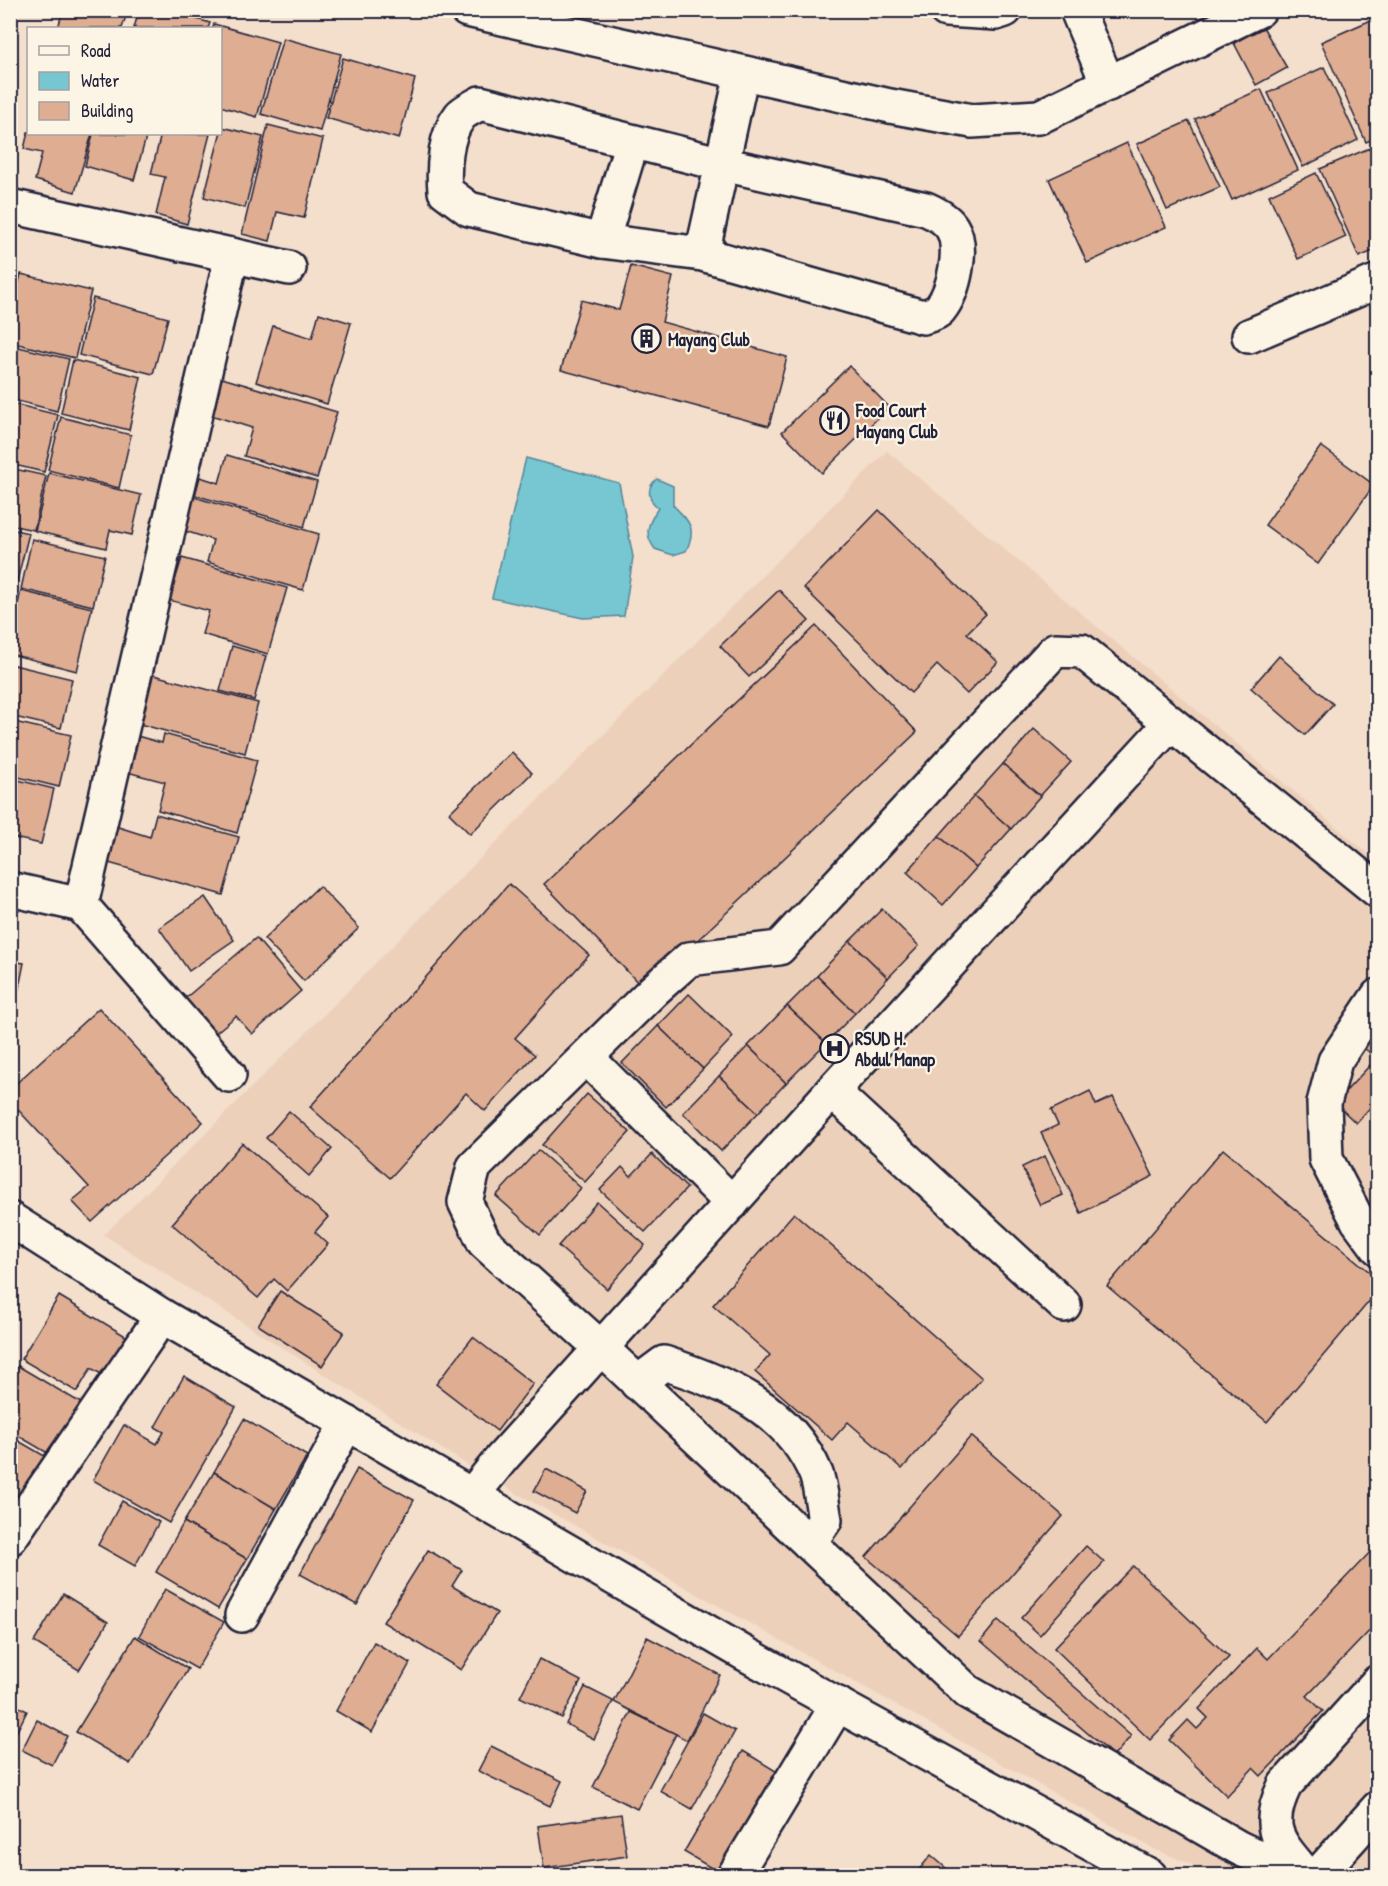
<svg xmlns="http://www.w3.org/2000/svg" width="1388" height="1886" viewBox="0 0 1388 1886" font-family="'Patrick Hand',sans-serif">
  <style>
    .built { fill: #edd0ba }
    .water { fill: #77c7d3; stroke: #558596; stroke-width: 1.5 }
    .building { fill: #dfad91; stroke: #22223b; stroke-width: 1.5 }
    .lines { fill: none; stroke-linecap: round; stroke-linejoin: round }
    .minor-casing { stroke: #22223b; stroke-width: 38 }
    .minor { stroke: #fcf5e5; stroke-width: 33 }
    .labels { text-anchor: middle; dominant-baseline: central; stroke-width: 4.5; stroke-linejoin: round; paint-order: stroke }
    .poi-label { font-size: 18px; font-weight: bold; fill: #22223b; stroke: #fcf5e5; text-anchor: start }
  </style>
  <rect width="100%" height="100%" fill="#f3dfcc"/>
  <filter id="ink" filterUnits="userSpaceOnUse"><feTurbulence type="fractalNoise" baseFrequency=".0167" numOctaves="2"/><feDisplacementMap in="SourceGraphic" scale="12" xChannelSelector="R" yChannelSelector="G"/><feConvolveMatrix kernelMatrix="1 2 1 2 8 2 1 2 1" color-interpolation-filters="sRGB"/></filter>
  <g filter="url(#ink)">
    <polygon class="built" points="887,451 1377,861 1377,1875 1217,1875 1154,1849 477,1471 104,1235"/>
    <g class="water">
      <polygon points="526,458 619,483 633,557 624,616 583,618 492,598"/>
      <path d="M657 479 673 486V505C690 522 697 528 686 551L673 555 655 549C643 533 648 524 658 508 649 500 645 488 657 479Z"/>
    </g>
    <g class="building">
      <polygon points="63,10 128,10 122,28 58,28"/>
      <polygon points="139,10 168,10 210,23 208,28 134,28"/>
      <polygon points="1378,17 1378,137 1366,142 1321,42"/>
      <polygon points="214,24 278,42 257,117 220,106 220,28 213,28"/>
      <polygon points="1263,27 1287,68 1256,85 1234,43"/>
      <polygon points="283,38 341,54 320,131 261,114"/>
      <polygon points="343,58 415,79 399,139 326,118"/>
      <polygon points="1324,67 1358,140 1303,167 1268,93"/>
      <polygon points="1261,89 1298,170 1232,200 1195,119"/>
      <polygon points="1189,121 1220,187 1167,210 1137,144"/>
      <polygon points="268,125 323,139 304,218 277,212 270,241 242,234"/>
      <polygon points="222,127 263,137 245,208 204,197"/>
      <polygon points="28,132 92,134 75,192 35,180 42,153 24,149"/>
      <polygon points="93,134 147,134 134,180 85,166"/>
      <polygon points="161,134 210,134 187,224 156,215 165,177 151,174"/>
      <polygon points="1127,143 1166,227 1087,263 1049,179"/>
      <polygon points="1372,147 1378,159 1378,249 1359,257 1320,169"/>
      <polygon points="1316,173 1346,237 1298,259 1269,195"/>
      <polygon points="631,266 673,277 662,322 787,357 769,426 561,370 581,300 619,310"/>
      <polygon points="21,274 91,291 75,358 10,342 10,316"/>
      <polygon points="93,298 168,318 153,374 79,355"/>
      <polygon points="319,313 351,323 327,404 256,382 273,326 312,338"/>
      <polygon points="10,345 69,359 57,411 10,399"/>
      <polygon points="73,360 141,377 129,430 61,413"/>
      <polygon points="849,366 889,407 822,473 782,432"/>
      <polygon points="222,378 337,412 317,478 244,456 252,428 211,415"/>
      <polygon points="10,403 58,415 44,472 10,464"/>
      <polygon points="61,417 131,435 119,488 48,470"/>
      <polygon points="1321,446 1374,485 1318,564 1265,525"/>
      <polygon points="227,455 317,482 304,527 195,495 200,477 219,483"/>
      <polygon points="10,468 46,476 34,530 10,525"/>
      <polygon points="49,473 141,495 132,535 110,530 106,548 35,531"/>
      <polygon points="194,497 319,534 303,590 207,562 213,540 185,531"/>
      <polygon points="879,510 986,614 967,633 998,662 967,694 937,665 911,693 804,588"/>
      <polygon points="10,529 29,533 16,585 10,583"/>
      <polygon points="32,539 105,556 93,606 21,589"/>
      <polygon points="182,558 287,588 268,654 202,634 209,611 169,600"/>
      <polygon points="10,588 17,589 10,617"/>
      <polygon points="779,590 809,621 749,677 720,646"/>
      <polygon points="21,591 92,608 77,671 10,654 10,635"/>
      <polygon points="816,626 917,732 645,990 544,884"/>
      <polygon points="232,646 266,656 254,700 220,691"/>
      <polygon points="1279,656 1333,704 1305,735 1251,688"/>
      <polygon points="10,664 72,679 61,728 10,716"/>
      <polygon points="150,674 258,703 245,753 136,723"/>
      <polygon points="10,721 71,735 59,787 10,775"/>
      <polygon points="1034,729 1071,762 1040,796 1003,764"/>
      <polygon points="164,734 257,760 237,833 158,810 165,782 127,772 137,736 162,743"/>
      <polygon points="512,752 532,773 470,834 449,813"/>
      <polygon points="1003,764 1040,796 1011,829 974,796"/>
      <polygon points="10,778 54,789 41,844 10,837"/>
      <polygon points="974,796 1011,829 976,868 939,836"/>
      <polygon points="156,814 239,837 223,895 105,862 115,826 150,837"/>
      <polygon points="939,836 976,868 943,905 907,872"/>
      <polygon points="509,884 589,955 515,1038 535,1055 485,1111 466,1093 390,1178 310,1107"/>
      <polygon points="319,886 359,928 304,981 264,939"/>
      <polygon points="205,897 234,940 189,971 159,928"/>
      <polygon points="882,909 919,946 888,978 850,941"/>
      <polygon points="256,938 301,991 252,1034 236,1016 213,1035 183,1000"/>
      <polygon points="850,941 888,978 855,1013 817,976"/>
      <polygon points="10,961 24,963 10,1033"/>
      <polygon points="817,976 855,1013 826,1043 787,1006"/>
      <polygon points="689,994 733,1037 703,1069 658,1026"/>
      <polygon points="787,1006 826,1043 786,1083 748,1046"/>
      <polygon points="99,1008 203,1122 92,1222 72,1201 89,1187 10,1101 10,1089"/>
      <polygon points="1378,1024 1378,1059 1360,1045"/>
      <polygon points="658,1026 703,1069 666,1107 622,1063"/>
      <polygon points="748,1046 786,1083 758,1113 719,1076"/>
      <polygon points="1371,1064 1378,1070 1378,1099 1356,1123 1335,1103"/>
      <polygon points="719,1076 758,1113 721,1151 683,1113"/>
      <polygon points="1090,1091 1096,1105 1113,1097 1153,1176 1081,1213 1041,1133 1058,1125 1051,1110"/>
      <polygon points="587,1094 630,1132 585,1182 542,1145"/>
      <polygon points="289,1111 332,1149 309,1176 266,1138"/>
      <polygon points="242,1143 328,1217 315,1232 328,1244 287,1291 274,1279 258,1298 172,1224"/>
      <polygon points="1223,1149 1378,1279 1378,1291 1267,1422 1107,1286"/>
      <polygon points="538,1150 581,1188 540,1235 496,1196"/>
      <polygon points="652,1154 687,1188 645,1232 600,1190 622,1167 631,1176"/>
      <polygon points="1045,1156 1063,1195 1040,1205 1022,1167"/>
      <polygon points="597,1202 645,1245 607,1289 558,1246"/>
      <polygon points="794,1213 982,1378 902,1469 848,1422 832,1440 755,1372 770,1355 713,1305"/>
      <polygon points="280,1291 344,1332 322,1366 258,1325"/>
      <polygon points="59,1296 129,1338 106,1377 91,1368 77,1392 21,1359"/>
      <polygon points="473,1337 533,1384 497,1431 436,1384"/>
      <polygon points="18,1366 81,1403 51,1455 10,1431 10,1378"/>
      <polygon points="184,1376 236,1407 169,1523 93,1480 124,1425 157,1444 164,1432 155,1427"/>
      <polygon points="244,1419 307,1456 276,1509 214,1472"/>
      <polygon points="10,1436 48,1458 10,1518"/>
      <polygon points="971,1436 1063,1516 958,1636 866,1557"/>
      <polygon points="357,1469 414,1500 357,1605 300,1574"/>
      <polygon points="546,1469 587,1491 575,1513 534,1491"/>
      <polygon points="214,1472 276,1509 247,1559 184,1522"/>
      <polygon points="122,1501 159,1522 135,1566 98,1545"/>
      <polygon points="184,1522 247,1559 218,1609 156,1572"/>
      <polygon points="1086,1546 1104,1562 1040,1635 1021,1618"/>
      <polygon points="1374,1548 1378,1552 1378,1622 1307,1696 1323,1711 1261,1776 1253,1768 1227,1796 1169,1740 1188,1720 1197,1729 1208,1718 1199,1709 1257,1648 1268,1659"/>
      <polygon points="428,1550 462,1570 452,1586 497,1613 461,1670 383,1622"/>
      <polygon points="1133,1566 1229,1657 1150,1740 1054,1648"/>
      <polygon points="165,1589 224,1622 197,1669 139,1636"/>
      <polygon points="63,1594 108,1622 79,1670 34,1642"/>
      <polygon points="998,1620 1131,1736 1114,1756 981,1641"/>
      <polygon points="135,1636 188,1669 130,1764 76,1732"/>
      <polygon points="647,1637 720,1675 687,1740 614,1702"/>
      <polygon points="374,1642 410,1663 372,1732 336,1711"/>
      <polygon points="539,1659 581,1681 562,1718 520,1697"/>
      <polygon points="585,1687 613,1701 594,1739 566,1724"/>
      <polygon points="10,1702 27,1711 14,1737 10,1735"/>
      <polygon points="631,1712 676,1734 637,1809 593,1787"/>
      <polygon points="703,1713 735,1731 692,1809 660,1791"/>
      <polygon points="37,1720 67,1736 52,1765 22,1750"/>
      <polygon points="491,1746 562,1781 550,1806 478,1771"/>
      <polygon points="743,1751 789,1779 725,1876 684,1852"/>
      <polygon points="621,1814 627,1856 544,1868 538,1826"/>
      <polygon points="931,1855 955,1876 914,1876"/>
    </g>
    <g class="lines">
      <defs>
        <g id="minor">
          <polyline points="467,10 890,106 972,121 1039,117 1259,10"/>
          <polyline points="946,10 996,13 1005,10"/>
          <polyline points="1077,10 1108,84"/>
          <polyline points="10,206 289,268"/>
          <polyline points="602,241 632,142"/>
          <path d="M702 254 722 164 480 103C474 107 464 111 460 116 445 135 443 168 445 191L469 209 602 241 702 254 923 317C929 315 937 313 940 309 954 292 964 247 952 228 947 219 935 213 926 209L722 164 742 73"/>
          <polyline points="1249,336 1378,281"/>
          <polyline points="10,889 81,905 229,1075"/>
          <polyline points="81,905 232,255"/>
          <polyline points="1378,996 1335,1061 1324,1103 1326,1159 1358,1221 1378,1248"/>
          <polyline points="587,1058 732,1203"/>
          <polyline points="832,1091 1064,1305"/>
          <polyline points="10,1219 162,1316 742,1652 1150,1876"/>
          <path d="M637 1383 664 1363C726 1383 789 1409 816 1474 821 1487 822 1505 825 1520L809 1543"/>
          <polyline points="472,1495 502,1458 832,1091 1170,724"/>
          <polyline points="10,1538 162,1316"/>
          <polyline points="242,1615 347,1423"/>
          <polyline points="734,1876 838,1704"/>
          <polyline points="1299,1876 1239,1848 968,1692 601,1348 484,1242 465,1202 474,1167 654,990 689,959 779,948 1055,650 1082,651 1378,891"/>
          <path d="M1307 1876C1279 1842 1263 1830 1285 1785L1378 1682"/>
          <polyline points="1317,1876 1378,1808"/>
        </g>
      </defs>
      <use href="#minor" class="minor-casing"/>
      <use href="#minor" class="minor"/>
    </g>
  </g>
  <defs>
    <symbol id="building-ring" viewBox="-11 -11 22 22"><circle r="9.5" fill="#fcf5e5" stroke="#22223b" stroke-width="1.5"/><path d="M-4-6H4V6H1V3H-1V6H-4ZM-2.5-4.3h1.7v1.8h-1.7ZM.8-4.3h1.7v1.8H.8ZM-2.5-1h1.7V.8h-1.7ZM.8-1h1.7V.8H.8Z" fill="#22223b"/></symbol>
    <symbol id="restaurant-ring" viewBox="-11 -11 22 22"><circle r="9.5" fill="#fcf5e5" stroke="#22223b" stroke-width="1.5"/><path d="M-5-6h1v4h1v-4h1v4h1v-4h1v5L-1.5 .5V6h-2V.5L-5-1ZM5-6V6H3V1.5H1.5Q1.5-4 5-6Z" fill="#22223b"/></symbol>
    <symbol id="hospital-ring" viewBox="-11 -11 22 22"><circle r="9.5" fill="#fcf5e5" stroke="#22223b" stroke-width="1.5"/><path d="M-5-5h3v3.5h4V-5h3V5h-3V1.5h-4V5h-3Z" fill="#22223b"/></symbol>
  </defs>
  <g fill-rule="evenodd">
    <use href="#building-ring" x="630" y="322" width="33" height="33"/>
    <use href="#restaurant-ring" x="818" y="404" width="33" height="33"/>
    <use href="#hospital-ring" x="818" y="1032" width="33" height="33"/>
  </g>
  <g class="labels">
    <g class="poi-label">
      <text x="668" y="339">Mayang Club</text>
      <text x="856" y="410">Food Court<tspan x="856" dy="21">Mayang Club</tspan></text>
      <text x="855" y="1038">RSUD H.<tspan x="855" dy="21">Abdul Manap</tspan></text>
    </g>
  </g>
  <rect width="1388" height="1886" fill="none" stroke="#fcf5e5" stroke-width="36"/>
  <rect x="18" y="18" width="1352" height="1850" fill="none" stroke="#22223b" stroke-width="2" filter="url(#ink)"/>
  <rect x="27" y="27" width="195" height="108" fill="#fcf5e5" stroke="#a5a1a1" stroke-width="1.5"/>
  <rect x="39" y="46" width="30" height="9" fill="#fcf5e5" stroke="#a5a1a1" stroke-width="1.5"/>
  <text x="81" y="57" font-size="18" fill="#22223b">Road</text>
  <rect x="39" y="72" width="30" height="18" fill="#77c7d3" stroke="#a5a1a1" stroke-width="1.5"/>
  <text x="81" y="87" font-size="18" fill="#22223b">Water</text>
  <rect x="39" y="102" width="30" height="18" fill="#dfad91" stroke="#a5a1a1" stroke-width="1.5"/>
  <text x="81" y="117" font-size="18" fill="#22223b">Building</text>
</svg>
